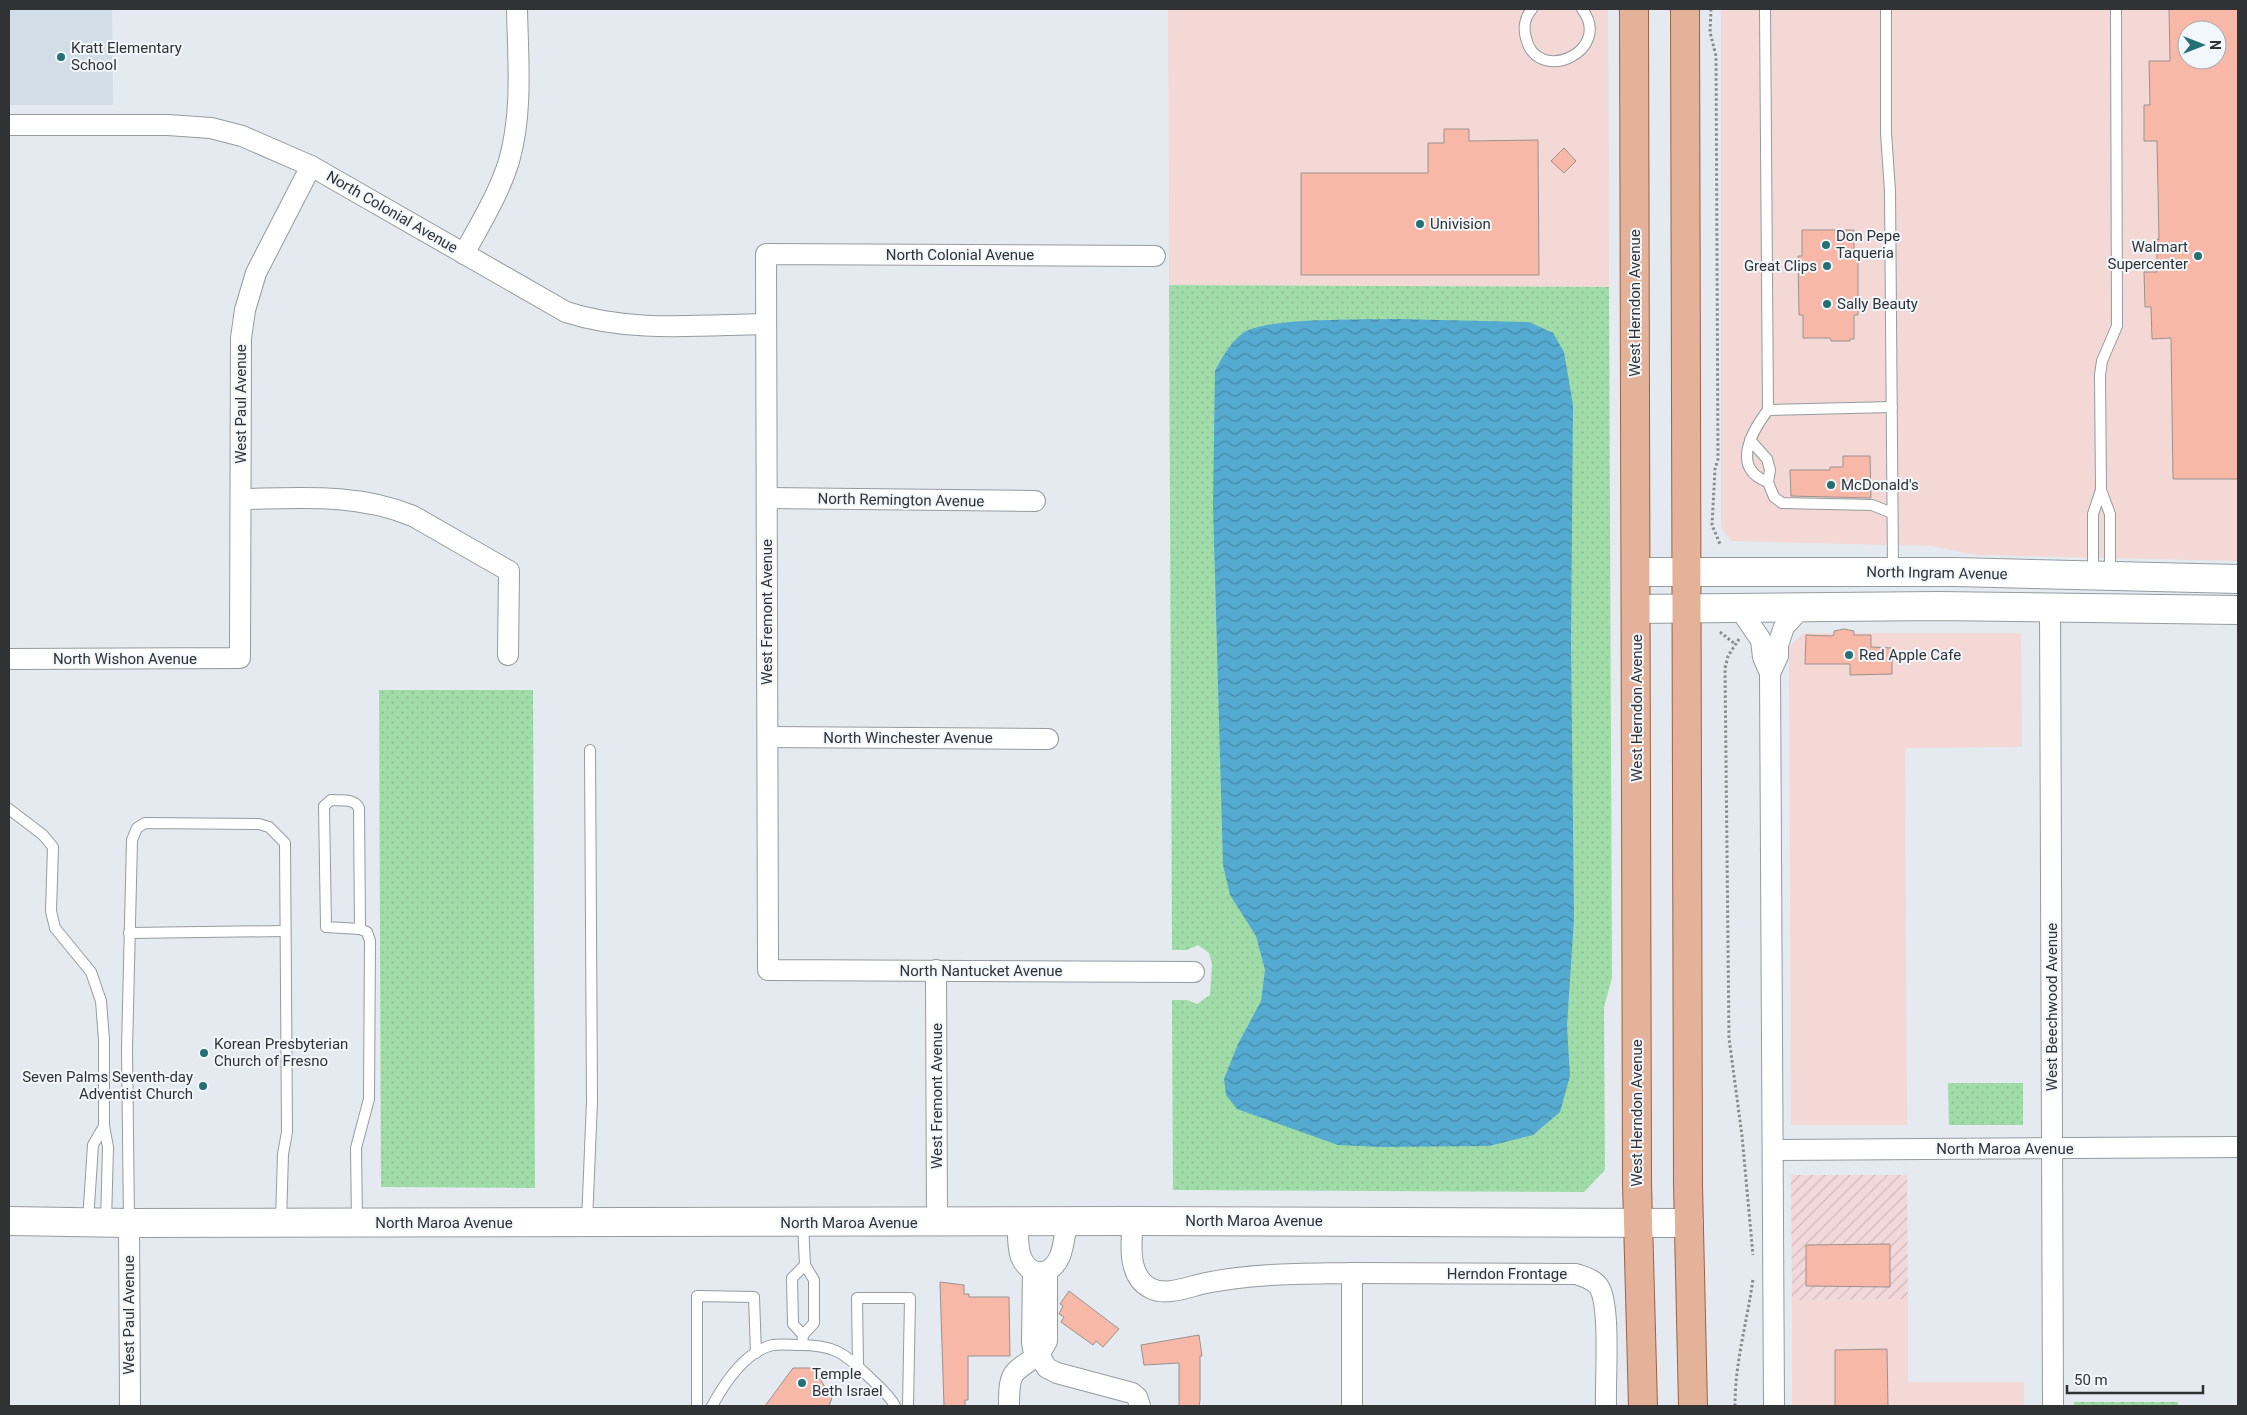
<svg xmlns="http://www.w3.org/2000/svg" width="2247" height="1415" viewBox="0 0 2247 1415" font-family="Roboto,sans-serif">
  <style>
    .commercial { fill: #f3d8d6; fill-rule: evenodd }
    .industrial { fill: url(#industrial-furrows) }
    .built { fill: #d2dee7 }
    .grass { fill: url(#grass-dots) }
    .water { fill: url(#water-waves) }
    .building { fill: #f8b8a7; stroke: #999290; fill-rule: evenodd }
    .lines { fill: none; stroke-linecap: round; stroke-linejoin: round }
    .lane-casing { stroke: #959b9f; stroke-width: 12 }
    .street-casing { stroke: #959b9f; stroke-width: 22 }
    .secondary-casing { stroke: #959b9f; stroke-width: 30 }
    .primary-casing { stroke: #996348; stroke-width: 30 }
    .path { stroke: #878b8e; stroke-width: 3; stroke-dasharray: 2.5 2.5; stroke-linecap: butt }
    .lane { stroke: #fff; stroke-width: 10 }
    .street { stroke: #fff; stroke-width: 20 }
    .secondary { stroke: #fff; stroke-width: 28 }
    .primary { stroke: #e4b298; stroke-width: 28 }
    .poi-dot { fill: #257075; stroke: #f2f7fc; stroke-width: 2 }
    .labels { text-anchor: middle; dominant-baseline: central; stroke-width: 4; stroke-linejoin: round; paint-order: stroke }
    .poi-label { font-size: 15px; fill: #303234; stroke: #f2f7fc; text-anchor: start }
    .street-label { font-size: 15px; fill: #303234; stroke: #f2f7fc }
  </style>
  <defs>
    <pattern id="industrial-furrows" width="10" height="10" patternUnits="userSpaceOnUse" patternTransform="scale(1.25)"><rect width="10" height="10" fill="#f3d8da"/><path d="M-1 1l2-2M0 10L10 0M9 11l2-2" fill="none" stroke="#d1babc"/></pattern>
    <pattern id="grass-dots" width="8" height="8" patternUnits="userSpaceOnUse" patternTransform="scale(1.25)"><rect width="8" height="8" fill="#a0dca8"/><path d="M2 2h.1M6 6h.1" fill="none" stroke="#8abd91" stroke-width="1.8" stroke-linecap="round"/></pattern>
    <pattern id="water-waves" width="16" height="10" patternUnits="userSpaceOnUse" patternTransform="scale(1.25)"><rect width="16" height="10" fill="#54aad0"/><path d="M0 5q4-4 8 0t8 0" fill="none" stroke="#468baa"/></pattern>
  </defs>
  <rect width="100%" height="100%" fill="#e4eaef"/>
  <g class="commercial">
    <polygon points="1168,9 1608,9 1609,287 1169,285"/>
    <path d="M1721 9H2238V561L1976 555 1932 546 1731 541 1721 527ZM2187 30H2217V60H2187Z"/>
    <polygon points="1803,633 2021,633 2022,747 1905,748 1907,1125 1791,1125 1789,647"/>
    <polygon points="1908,1299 1908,1382 2024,1382 2024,1406 1792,1406 1792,1300"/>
  </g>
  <polygon class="industrial" points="1791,1175 1907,1175 1908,1299 1792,1300"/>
  <polygon class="built" points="9,9 112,9 113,105 9,105"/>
  <g class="grass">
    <polygon points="1169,285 1609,287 1612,978 1604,1007 1605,1170 1584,1192 1173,1190 1172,1000 1187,1000 1197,1004 1210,995 1212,964 1209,953 1198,945 1187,950 1172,950"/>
    <polygon points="379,690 533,690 535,1188 381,1187"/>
    <polygon points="1948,1083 2023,1083 2023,1125 1949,1125"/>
    <rect x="2074" y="1402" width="104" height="4"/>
  </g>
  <path class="water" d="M1397 319 1529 322 1553 333 1564 352 1573 405 1571 645 1574 919 1567 1026 1570 1076 1560 1112 1533 1135 1489 1146 1382 1147 1338 1145 1237 1109 1226 1095 1224 1079 1238 1044 1261 1001 1265 970 1256 936 1230 895 1223 865 1213 504 1215 371C1222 357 1231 342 1243 333 1265 317 1365 320 1397 319Z"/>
  <g class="building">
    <path d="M2169 9H2238V479H2173L2171 338 2152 339 2151 307H2145L2144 272H2157V239L2159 240 2157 141H2144V105H2150L2149 61H2170ZM2187 30H2217V60H2187Z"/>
    <polygon points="1444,129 1469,129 1469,141 1538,140 1539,275 1301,275 1301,173 1428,173 1428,143 1444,143"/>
    <polygon points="1564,148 1576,161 1564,173 1551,161"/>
    <polygon points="1802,230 1854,230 1854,256 1858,256 1858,315 1854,315 1854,339 1850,339 1850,341 1831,341 1830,338 1803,338 1803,315 1799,315 1798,256 1802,256"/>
    <polygon points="1843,456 1870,456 1871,498 1791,496 1790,470 1830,470 1830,467 1843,467"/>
    <polygon points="1844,629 1854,631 1854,635 1871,635 1871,647 1892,648 1892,674 1850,675 1850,664 1805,664 1806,635 1831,636 1834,635 1834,631"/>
    <polygon points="1890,1244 1890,1287 1806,1286 1806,1245"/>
    <polygon points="940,1282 964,1285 964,1294 969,1294 969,1297 1009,1297 1010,1356 968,1356 968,1400 965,1400 965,1406 944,1406"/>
    <polygon points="1069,1291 1119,1329 1103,1347 1096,1341 1093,1345 1061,1322 1064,1317 1059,1314 1063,1306 1060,1304"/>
    <polygon points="1199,1335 1202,1356 1200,1356 1200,1400 1199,1406 1179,1406 1179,1363 1144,1365 1141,1345"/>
    <polygon points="1887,1349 1888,1406 1835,1406 1835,1350"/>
    <polygon points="793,1368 813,1368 832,1398 829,1406 765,1406"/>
  </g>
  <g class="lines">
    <defs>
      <g id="lane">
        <path d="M1532 9C1525 17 1523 28 1526 38 1537 86 1614 51 1582 9"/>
        <path d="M1765 9 1768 410C1752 431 1730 469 1768 482"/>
        <polyline points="1886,9 1886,133 1890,191 1893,571"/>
        <polyline points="1768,410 1892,407"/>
        <polyline points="1750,440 1767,459 1770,470 1768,482 1774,497 1782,503 1872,505 1892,513"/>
        <polyline points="2101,490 2100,375 2102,361 2117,326 2116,9"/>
        <polyline points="2093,575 2093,514 2101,490 2110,514 2110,575"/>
        <polyline points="9,809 43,835 53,847 51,911 55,928 91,972 101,1001 104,1040 104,1126"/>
        <polyline points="129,933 285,931"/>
        <polyline points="88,1221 93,1145 104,1126 108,1147 106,1222"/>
        <polyline points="129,1221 127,1049 132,840 137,828 145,823 259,824 269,827 285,843 287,1132 283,1154 281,1222"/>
        <path d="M357 1222 356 1148 369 1099 370 941 367 932 360 929 326 927 324 806 331 800C342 801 354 798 359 808L360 929"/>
        <polyline points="587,1222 592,1101 590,750"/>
        <polyline points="803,1335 793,1324 792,1278 805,1265"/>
        <polyline points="802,1345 803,1335 814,1323 814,1280 805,1265 803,1223"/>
        <polyline points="858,1365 857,1298 910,1298 908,1406"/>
        <polyline points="697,1406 697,1296 754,1297 756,1353"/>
        <path d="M712 1406C724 1384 745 1351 773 1345 781 1344 791 1345 800 1345 832 1345 844 1352 867 1375 877 1385 889 1394 895 1406"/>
      </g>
      <g id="street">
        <path d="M9 125H168L211 128 242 136 311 166 566 312C630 333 700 325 766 324"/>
        <path d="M464 254C480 224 499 194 509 161 523 112 518 59 517 9"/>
        <polyline points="1155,256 766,254 768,970 1194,972"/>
        <polyline points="767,498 1035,501"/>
        <path d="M241 499C300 498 358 493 413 516L509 571 508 655"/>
        <polyline points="1739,608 1761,640 1763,657 1770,673 1774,1406"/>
        <polyline points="2050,609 2053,1406"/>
        <polyline points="9,659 240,658 241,338 245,310 256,273 311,166"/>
        <polyline points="1770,673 1778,656 1778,645 1784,627 1802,607"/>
        <polyline points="768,737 1048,739"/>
        <polyline points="936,970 937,1223"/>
        <polyline points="1773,1150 2238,1147"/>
        <path d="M1133 1221C1131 1242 1127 1276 1150 1288 1166 1297 1190 1286 1206 1283 1254 1273 1303 1274 1352 1273V1406"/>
        <path d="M1018 1222C1018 1234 1017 1246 1021 1257 1030 1278 1051 1277 1060 1256 1064 1246 1065 1232 1067 1222"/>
        <polyline points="129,1223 130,1406"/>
        <polyline points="1033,1272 1032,1342 1033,1349 1039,1355 1047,1341 1047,1272"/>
        <path d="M1352 1273 1576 1274C1584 1277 1594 1279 1599 1287 1611 1306 1605 1381 1606 1406"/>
        <path d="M1009 1406C1009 1372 1011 1373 1039 1355L1047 1368 1057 1373 1132 1393 1137 1397 1140 1406"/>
      </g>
      <g id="secondary">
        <polyline points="1636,572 1955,572 2238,579"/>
        <polyline points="1636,609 1938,606 2238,610"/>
        <polyline points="9,1221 129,1223 1133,1221 1689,1223"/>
      </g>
      <g id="primary">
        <polyline points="1634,9 1637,1183 1643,1406"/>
        <polyline points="1685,9 1688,1184 1693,1406"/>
      </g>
    </defs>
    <use href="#lane" class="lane-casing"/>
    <use href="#street" class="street-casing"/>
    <use href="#secondary" class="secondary-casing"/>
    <use href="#primary" class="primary-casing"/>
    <g class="path">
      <polyline points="1711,9 1710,32 1716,56 1718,459 1715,469 1712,525 1720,544"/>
      <polyline points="1720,632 1735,644"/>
      <polyline points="1739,639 1728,656 1725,668 1729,1038 1742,1136 1753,1255"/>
      <path d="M1735 1406C1735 1361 1747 1323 1753 1279"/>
    </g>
    <use href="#lane" class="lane"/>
    <use href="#street" class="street"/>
    <use href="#secondary" class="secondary"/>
    <use href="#primary" class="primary"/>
  </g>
  <g class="poi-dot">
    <circle cx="61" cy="57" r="5"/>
    <circle cx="1420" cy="224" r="5"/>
    <circle cx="1826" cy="245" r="5"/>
    <circle cx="2198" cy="256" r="5"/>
    <circle cx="1827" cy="266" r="5"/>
    <circle cx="1827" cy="304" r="5"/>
    <circle cx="1831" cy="485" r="5"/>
    <circle cx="1849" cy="655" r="5"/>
    <circle cx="204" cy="1053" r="5"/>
    <circle cx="203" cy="1086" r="5"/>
    <circle cx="802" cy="1383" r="5"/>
  </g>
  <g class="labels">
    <g class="poi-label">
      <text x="71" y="48">Kratt Elementary<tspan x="71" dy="17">School</tspan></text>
      <text x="1430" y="224">Univision</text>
      <text x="1836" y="236">Don Pepe<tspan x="1836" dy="17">Taqueria</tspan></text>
      <text x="2188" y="247" text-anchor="end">Walmart<tspan x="2188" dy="17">Supercenter</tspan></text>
      <text x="1817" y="266" text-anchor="end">Great Clips</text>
      <text x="1837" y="304">Sally Beauty</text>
      <text x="1841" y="485">McDonald's</text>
      <text x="1859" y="655">Red Apple Cafe</text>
      <text x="214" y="1044">Korean Presbyterian<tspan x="214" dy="17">Church of Fresno</tspan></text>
      <text x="193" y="1077" text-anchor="end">Seven Palms Seventh-day<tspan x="193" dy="17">Adventist Church</tspan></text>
      <text x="812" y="1374">Temple<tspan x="812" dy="17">Beth Israel</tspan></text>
    </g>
    <g class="street-label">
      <text transform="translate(392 212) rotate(30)">North Colonial Avenue</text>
      <text x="960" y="255">North Colonial Avenue</text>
      <text transform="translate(1635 303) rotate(-90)">West Herndon Avenue</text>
      <text transform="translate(241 404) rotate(-90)">West Paul Avenue</text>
      <text transform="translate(901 500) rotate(1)">North Remington Avenue</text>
      <text transform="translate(1937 573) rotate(1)">North Ingram Avenue</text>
      <text transform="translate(767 612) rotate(-90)">West Fremont Avenue</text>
      <text x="125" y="659">North Wishon Avenue</text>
      <text transform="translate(1637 708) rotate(-90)">West Herndon Avenue</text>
      <text x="908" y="738">North Winchester Avenue</text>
      <text x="981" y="971">North Nantucket Avenue</text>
      <text transform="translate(2052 1007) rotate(-90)">West Beechwood Avenue</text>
      <text transform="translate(937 1096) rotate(-90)">West Fremont Avenue</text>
      <text transform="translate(1637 1113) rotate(-90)">West Herndon Avenue</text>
      <text x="2005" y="1149">North Maroa Avenue</text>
      <text x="1254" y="1221">North Maroa Avenue</text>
      <text x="444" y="1223">North Maroa Avenue</text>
      <text x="849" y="1223">North Maroa Avenue</text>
      <text x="1507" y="1274">Herndon Frontage</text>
      <text transform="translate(129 1315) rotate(-90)">West Paul Avenue</text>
    </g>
  </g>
  <rect width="2247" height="1415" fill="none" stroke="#303234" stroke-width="20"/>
  <g transform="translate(2202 45) rotate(90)"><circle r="24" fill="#f2f7fc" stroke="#a4a8ac"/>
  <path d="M0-4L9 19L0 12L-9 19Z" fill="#257075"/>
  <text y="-8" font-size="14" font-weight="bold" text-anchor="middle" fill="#303234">N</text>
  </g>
  <path d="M2067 1385v8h136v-8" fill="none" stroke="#303234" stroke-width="2.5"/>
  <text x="2074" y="1385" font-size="15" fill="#303234" stroke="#f2f7fc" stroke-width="4" paint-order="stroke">50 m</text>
</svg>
